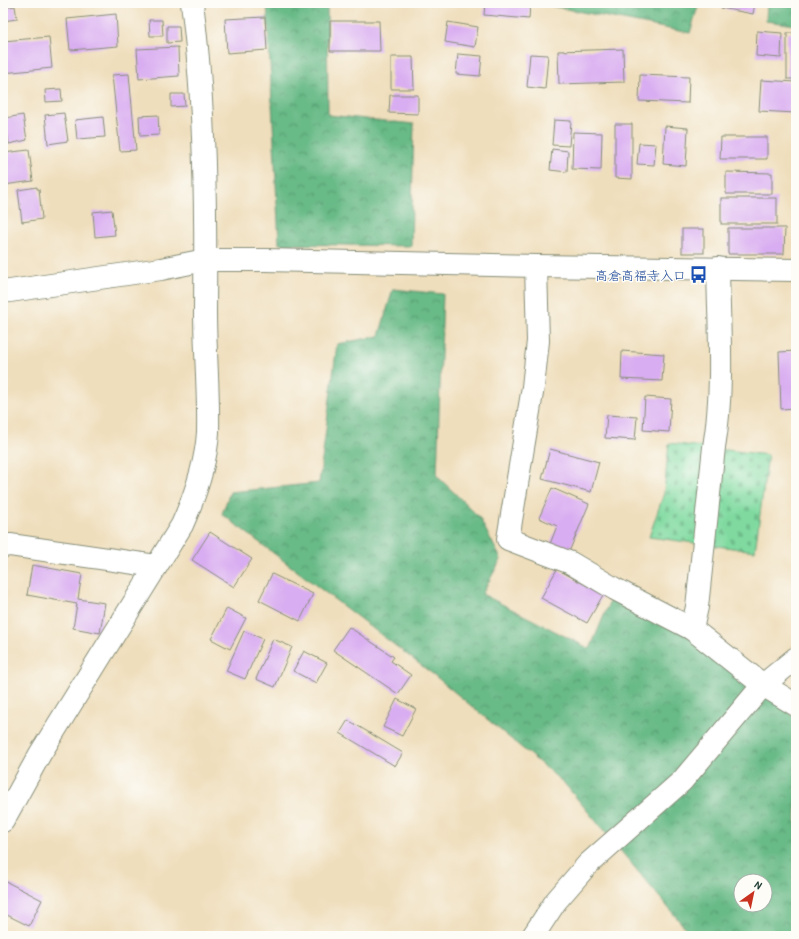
<svg xmlns="http://www.w3.org/2000/svg" width="799" height="939" viewBox="0 0 799 939" font-family="'Patrick Hand','Klee One',sans-serif">
  <style>
    .forest { fill: url(#forest-crowns); stroke: #447c5d; fill-rule: evenodd }
    .cemetery { fill: url(#cemetery-stones); stroke: #508c6a }
    .building { fill: #d9adf1 }
    .lines { fill: none; stroke-linecap: round; stroke-linejoin: round }
    .street-casing { stroke: #878e78; stroke-width: 24 }
    .secondary-casing { stroke: #878e78; stroke-width: 24 }
    .street { stroke: #fff; stroke-width: 22 }
    .secondary { stroke: #fff; stroke-width: 22 }
    .labels { text-anchor: middle; dominant-baseline: central; stroke-width: 3; stroke-linejoin: round; paint-order: stroke }
    .transit-label { font-size: 13px; fill: #164399; stroke: #fdfcf7; text-anchor: end }
  </style>
  <defs>
    <pattern id="forest-crowns" width="20" height="18" patternUnits="userSpaceOnUse"><rect width="20" height="18" fill="#68ba86"/><path d="M2 6a3 3 0 1 1 6 0M12 15a3 3 0 1 1 6 0" fill="none" stroke="#55986e"/></pattern>
    <pattern id="cemetery-stones" width="16" height="16" patternUnits="userSpaceOnUse"><rect width="16" height="16" fill="#80daa0"/><path d="M2 7V4a2 2 0 0 1 4 0v3zM10 15v-3a2 2 0 0 1 4 0v3z" fill="#6ebc8a"/></pattern>
  </defs>
  <rect width="100%" height="100%" fill="#fdfcf7"/>
  <filter id="ink" filterUnits="userSpaceOnUse"><feTurbulence type="fractalNoise" baseFrequency=".025" numOctaves="2"/><feDisplacementMap in="SourceGraphic" scale="8" xChannelSelector="R" yChannelSelector="G"/><feConvolveMatrix kernelMatrix="1 2 1 2 8 2 1 2 1" color-interpolation-filters="sRGB"/></filter>
  <filter id="wash" filterUnits="userSpaceOnUse"><feTurbulence type="fractalNoise" baseFrequency=".012" numOctaves="4" result="noise"/><feDisplacementMap in="SourceGraphic" scale="16" xChannelSelector="R" yChannelSelector="G"/><feGaussianBlur stdDeviation="0.9" result="paint"/><feColorMatrix in="noise" values="0 0 0 0 0 0 0 0 0 0 0 0 0 0 0 0 0 1.4 0 .05"/><feComposite in="paint" operator="in"/></filter>
  <g filter="url(#wash)">
    <rect width="100%" height="100%" fill="#efdebc"/>
    <g class="forest">
      <polygon points="267,3 327,3 328,115 414,124 411,246 279,244"/>
      <polygon points="551,3 699,3 690,33 551,6"/>
      <polygon points="767,3 796,3 796,25 766,21"/>
      <path d="M393 289 443 294 437 476 479 517 501 559 482 594 590 649 615 589 763 685 796 718V936H692L564 783 434 675 222 514 230 492 319 483 337 344 379 336ZM741 881H765V905H741Z"/>
    </g>
    <polygon class="cemetery" points="669,443 768,455 755,551 649,537 664,493"/>
    <g id="blocks">
      <g class="building">
        <polygon points="70,3 83,3 83,4 70,5"/>
        <polygon points="485,3 530,3 529,19 484,15"/>
        <polygon points="722,3 755,3 753,14 721,8"/>
        <polygon points="15,6 17,19 3,21 3,8"/>
        <polygon points="116,14 118,46 70,50 67,19"/>
        <polygon points="265,17 267,50 227,53 225,19"/>
        <polygon points="149,20 162,20 163,36 150,36"/>
        <polygon points="330,21 379,21 380,51 330,51"/>
        <polygon points="448,22 478,27 475,47 445,42"/>
        <polygon points="167,26 179,26 180,42 167,43"/>
        <polygon points="757,31 782,33 781,58 756,56"/>
        <rect x="787" y="33" width="9" height="46"/>
        <polygon points="49,37 52,68 3,73 3,41"/>
        <polygon points="178,47 179,76 139,79 137,49"/>
        <polygon points="623,49 624,82 559,84 558,51"/>
        <polygon points="458,54 482,56 480,76 456,74"/>
        <polygon points="530,54 548,55 545,89 527,87"/>
        <polygon points="391,57 413,57 414,89 391,89"/>
        <polygon points="129,74 136,150 120,151 112,75"/>
        <polygon points="640,75 689,77 688,103 639,101"/>
        <polygon points="761,80 796,82 796,113 759,111"/>
        <polygon points="61,89 62,101 46,102 45,90"/>
        <polygon points="171,94 184,94 185,106 171,107"/>
        <polygon points="390,95 418,95 418,114 389,113"/>
        <polygon points="64,113 68,141 48,144 45,115"/>
        <polygon points="23,115 27,140 9,144 5,118"/>
        <polygon points="158,115 159,135 140,136 139,116"/>
        <polygon points="103,117 105,137 77,139 75,120"/>
        <polygon points="554,120 571,121 569,146 552,145"/>
        <polygon points="615,124 632,124 632,179 615,178"/>
        <polygon points="665,126 688,128 686,166 663,164"/>
        <polygon points="573,132 602,133 601,170 572,169"/>
        <polygon points="721,137 767,137 767,159 720,159"/>
        <polygon points="639,143 656,144 654,165 637,164"/>
        <polygon points="552,149 568,151 567,172 550,170"/>
        <polygon points="29,150 33,181 4,185 3,153"/>
        <polygon points="726,172 772,173 772,194 726,194"/>
        <polygon points="37,187 37,189 39,189 42,219 22,222 18,190"/>
        <rect x="721" y="198" width="56" height="26"/>
        <polygon points="112,210 115,235 95,237 93,212"/>
        <polygon points="728,228 785,228 784,254 728,254"/>
        <rect x="682" y="229" width="22" height="24"/>
        <polygon points="622,351 664,354 662,381 621,379"/>
        <polygon points="796,351 796,408 781,409 779,352"/>
        <polygon points="645,397 671,399 669,432 643,430"/>
        <polygon points="607,415 637,417 635,440 605,438"/>
        <polygon points="550,449 599,462 591,492 542,479"/>
        <polygon points="552,488 589,504 569,552 550,544 557,526 539,518"/>
        <polygon points="210,532 252,559 234,587 192,560"/>
        <polygon points="32,565 82,574 78,599 105,603 100,633 73,628 77,604 27,595"/>
        <polygon points="557,569 603,595 587,623 541,598"/>
        <polygon points="272,574 313,594 300,621 259,600"/>
        <polygon points="227,608 246,618 230,649 211,639"/>
        <polygon points="349,627 394,657 391,661 411,675 398,694 333,650"/>
        <polygon points="244,631 263,639 245,679 226,671"/>
        <polygon points="273,639 292,647 275,687 256,679"/>
        <polygon points="304,651 327,663 316,683 293,671"/>
        <polygon points="397,699 416,709 402,736 383,727"/>
        <polygon points="348,720 403,753 395,766 340,733"/>
        <polygon points="3,880 42,900 29,926 3,913"/>
      </g>
    </g>
  </g>
  <g filter="url(#ink)">
    <use href="#blocks" fill-opacity="0" stroke="#878e78" stroke-width="1"/>
    <g class="lines">
      <defs>
        <g id="street">
          <polyline points="536,266 538,341 533,387 508,539 571,563 615,589 692,629 763,685 796,705"/>
          <polyline points="3,546 10,545 156,566"/>
          <path d="M692 629 697 607 714 447C724 388 719 328 718 268"/>
          <polyline points="533,936 556,901 588,864 682,781 763,685 796,658"/>
        </g>
        <g id="secondary">
          <polyline points="3,292 161,269 205,260 265,260 536,266 796,270"/>
          <path d="M3 821 40 754 182 525C195 496 206 465 208 432 209 392 205 352 205 311 206 209 205 104 192 3"/>
        </g>
      </defs>
      <use href="#street" class="street-casing"/>
      <use href="#secondary" class="secondary-casing"/>
      <use href="#street" class="street"/>
      <use href="#secondary" class="secondary"/>
    </g>
  </g>
  <defs>
    <symbol id="bus-bare" viewBox="-9 -9 18 18"><path d="M-5-6H5V4H4V6H2V4H-2V6H-4V4H-5ZM-3.5-4V0h7V-4ZM-3.5 1.2v1.5H-2V1.2ZM2 1.2v1.5H3.5V1.2Z" fill="#1a4fb4" stroke="#fdfcf7" stroke-width="2.5" paint-order="stroke"/></symbol>
  </defs>
  <g fill-rule="evenodd">
    <use href="#bus-bare" x="686" y="262" width="25" height="25"/>
  </g>
  <g class="labels">
    <g class="transit-label">
      <text x="686" y="275">高倉高福寺入口</text>
    </g>
  </g>
  <rect width="799" height="939" fill="none" stroke="#fdfcf7" stroke-width="16"/>
  <g transform="translate(753 893) rotate(33)"><circle r="19" fill="#fdfcf7" stroke="#a4b0a9"/>
  <path d="M0-3L7 15L0 10L-7 15Z" fill="#c8321e"/>
  <text y="-6" font-size="11" font-weight="bold" text-anchor="middle" fill="#1f3d34">N</text>
  </g>
</svg>
